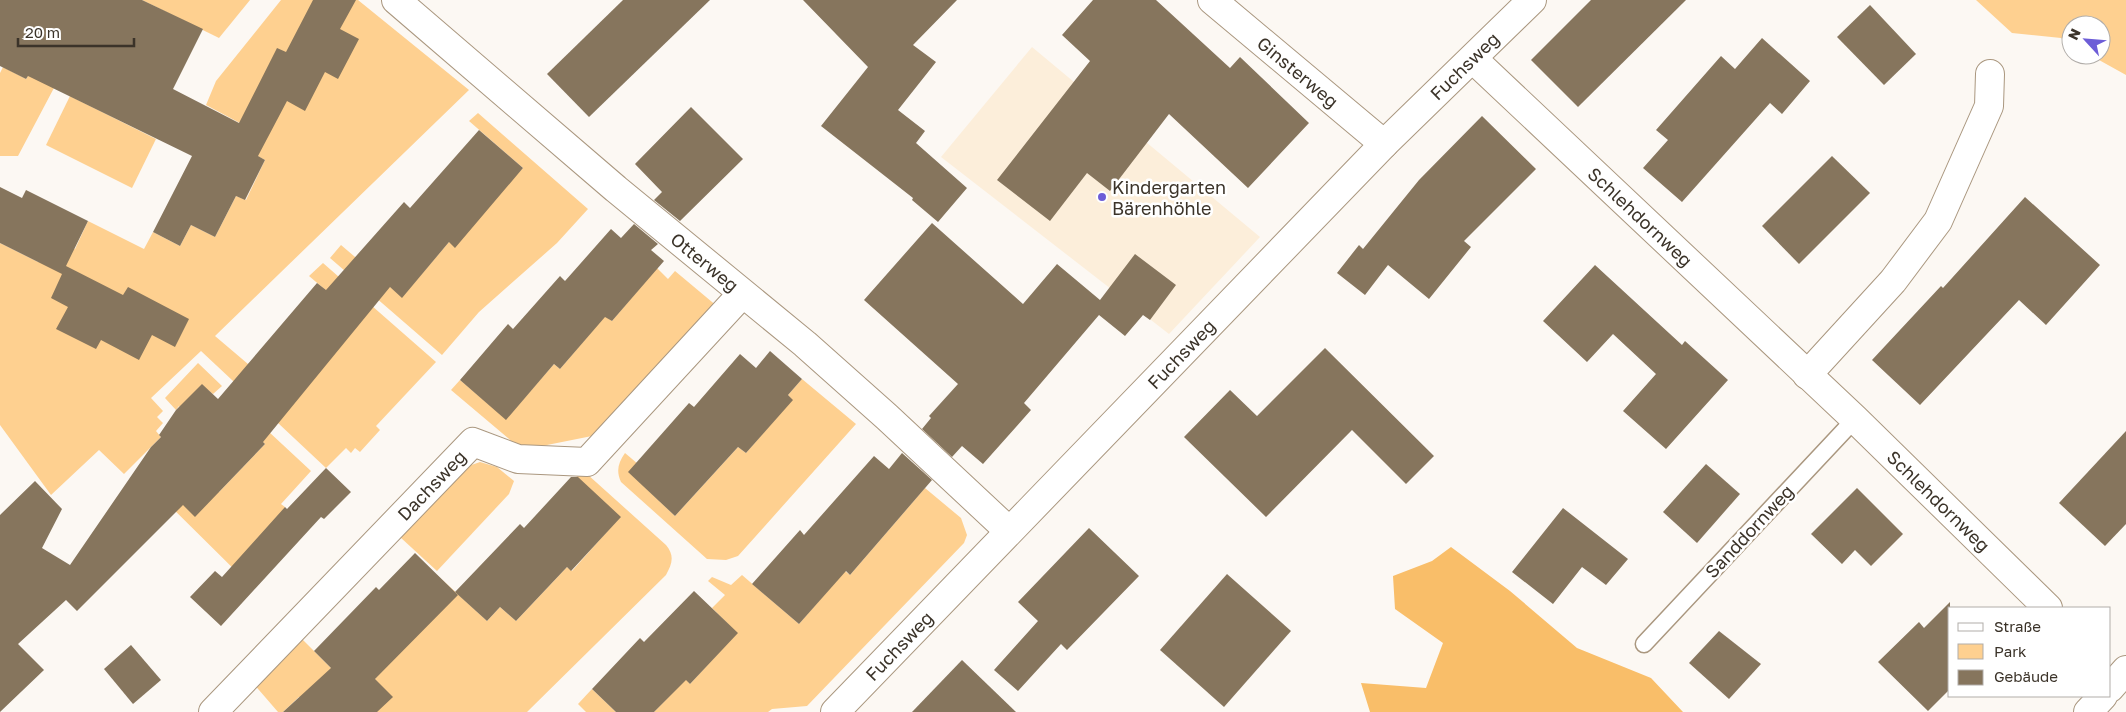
<svg xmlns="http://www.w3.org/2000/svg" width="2126" height="712" viewBox="0 0 2126 712" font-family="'Golos Text',sans-serif">
  <style>
    .built { fill: #fceeda }
    .green { fill: #fed090 }
    .forest { fill: #f9be69 }
    .building { fill: #86755d }
    .lines { fill: none; stroke-linecap: round; stroke-linejoin: round }
    .service-casing { stroke: #aa977f; stroke-width: 19 }
    .minor-casing { stroke: #aa977f; stroke-width: 30 }
    .service { stroke: #fff; stroke-width: 16 }
    .minor { stroke: #fff; stroke-width: 28 }
    .poi-dot { fill: #6d5dd7; stroke: #fff; stroke-width: 2 }
    .labels { text-anchor: middle; dominant-baseline: central; stroke-width: 5; stroke-linejoin: round; paint-order: stroke }
    .street-label { font-size: 18px; fill: #3b3329; stroke: #fff }
    .poi-label { font-size: 18px; fill: #3b3329; stroke: #fff; text-anchor: start }
  </style>
  <rect width="100%" height="100%" fill="#fcf8f3"/>
  <polygon class="built" points="1032,47 1260,237 1169,334 941,157"/>
  <g class="green">
    <polygon points="142,0 250,0 219,38"/>
    <polygon points="281,0 358,0 469,90 215,336 248,364 362,321 309,276 323,263 436,362 376,426 380,430 360,452 355,448 351,453 346,448 326,468 201,351 151,398 163,411 157,417 163,423 156,431 161,437 124,474 99,450 51,495 0,425 0,243 38,262 51,237 75,249 88,221 144,249 153,232 180,246 191,225 215,237 236,196 246,200 265,160 244,149 253,130 206,105 216,81"/>
    <polygon points="1976,0 2126,0 2126,75 2090,55 2101,55 2101,25 2071,25 2071,44 2061,38 2012,33"/>
    <polygon points="3,67 26,79 29,74 55,86 18,156 0,156 0,73"/>
    <polygon points="70,96 156,139 132,188 46,145"/>
    <polygon points="478,113 588,209 557,243 479,312 442,355 330,258 341,245 402,297 449,242 523,168 469,121"/>
    <polygon points="657,268 668,279 675,271 718,307 602,434 522,450 451,390 460,380 506,419 554,364 560,369 605,316 612,321"/>
    <polygon points="198,363 222,386 213,394 208,390 185,413 179,406 176,410 165,398"/>
    <path d="M802 379 856 424 738 556 726 560 707 559 621 482C616 471 618 463 625 453L638 464 630 473 675 516 738 447 746 453 792 400 788 395Z"/>
    <polygon points="238,403 311,471 281,504 285,507 254,589 153,489 219,492 265,444 231,412"/>
    <polygon points="480,462 497,467 514,481 509,494 437,571 400,537 463,468"/>
    <path d="M574 474H587L666 545C675 556 672 564 666 575L527 712H377L375 679 437 575 487 621 500 607 516 621 567 567 572 571 620 517Z"/>
    <polygon points="925,488 961,518 967,535 964,543 807,706 772,709 768,712 654,712 686,679 690,684 737,633 712,608 725,595 708,581 712,577 731,585 742,575 799,624 845,571 850,575"/>
    <polygon points="299,636 375,712 299,697 283,712 278,712 253,683"/>
    <polygon points="592,689 616,712 586,712 578,704"/>
  </g>
  <polygon class="forest" points="1451,547 1510,591 1577,648 1651,678 1683,712 1370,712 1361,683 1426,688 1443,643 1395,609 1393,576 1432,561"/>
  <g class="building">
    <polygon points="0,0 142,0 203,29 173,89 239,123 277,48 286,52 313,0 356,0 340,29 359,39 338,79 325,72 305,111 287,101 258,156 265,160 245,200 236,196 215,237 191,225 180,246 153,232 192,156 28,76 26,79 0,66"/>
    <polygon points="623,0 710,0 589,117 547,74"/>
    <polygon points="803,0 957,0 913,45 936,62 898,110 925,131 916,143 967,188 938,222 912,200 913,198 821,126 868,67"/>
    <polygon points="1093,0 1156,0 1230,68 1240,57 1309,123 1248,188 1169,114 1110,191 1087,173 1050,221 997,180 1090,61 1062,35"/>
    <polygon points="1591,0 1686,0 1578,107 1531,60"/>
    <polygon points="1870,5 1916,54 1884,85 1837,37"/>
    <polygon points="1762,38 1810,81 1782,114 1770,103 1682,202 1643,168 1668,140 1656,130 1721,56 1735,69"/>
    <polygon points="691,107 743,159 680,221 654,200 662,192 635,164"/>
    <polygon points="1482,116 1536,169 1464,241 1471,247 1429,299 1388,265 1365,295 1337,273 1359,245 1363,249 1419,180"/>
    <polygon points="479,130 523,168 455,248 449,242 402,298 390,287 263,442 265,444 195,517 183,505 77,611 66,600 18,644 44,670 0,712 0,515 35,481 62,509 42,548 70,565 151,447 161,437 159,435 176,410 202,384 218,399 317,283 326,290 404,202 410,208"/>
    <polygon points="1832,156 1870,193 1799,264 1762,226"/>
    <polygon points="0,187 22,198 26,190 88,221 66,266 123,295 128,287 189,319 175,347 152,335 139,360 101,340 96,349 56,329 68,307 51,298 62,274 0,243"/>
    <polygon points="2025,197 2100,265 2046,325 2019,300 1920,405 1872,360 1941,286 1943,288"/>
    <polygon points="932,223 1023,304 1057,264 1100,300 1135,254 1176,285 1150,320 1143,315 1125,336 1099,315 1024,403 1031,410 983,464 962,446 952,457 922,429 931,418 929,416 958,384 864,300"/>
    <polygon points="634,224 658,244 651,250 664,261 612,321 605,317 560,369 554,364 506,420 460,380 508,324 513,329 560,276 565,281 611,229 621,238"/>
    <polygon points="1595,265 1682,345 1685,341 1728,380 1666,449 1623,411 1656,374 1613,334 1587,362 1543,321"/>
    <polygon points="1325,348 1434,456 1406,484 1352,430 1266,517 1184,437 1230,390 1257,416"/>
    <polygon points="770,351 802,379 788,395 793,400 746,453 738,447 675,516 628,472 689,403 694,407 740,354 756,368"/>
    <polygon points="2126,431 2126,524 2105,546 2059,503"/>
    <polygon points="902,453 932,480 850,575 846,571 799,624 752,584 800,530 804,535 874,456 889,469"/>
    <polygon points="1706,464 1740,494 1697,543 1663,512"/>
    <polygon points="326,468 351,492 324,519 321,517 221,626 190,597 215,571 222,577 285,507 287,509"/>
    <polygon points="571,477 578,477 621,517 571,571 567,567 516,621 500,607 487,621 455,592 520,524 524,528"/>
    <polygon points="1857,488 1903,534 1871,566 1855,550 1842,564 1811,534"/>
    <polygon points="1563,508 1628,559 1606,585 1582,567 1553,604 1512,572"/>
    <polygon points="1089,528 1139,576 1067,650 1061,644 1018,691 994,670 1038,621 1018,602"/>
    <polygon points="415,553 458,595 375,679 393,697 377,712 283,712 331,668 314,651 376,587 379,590"/>
    <polygon points="1227,574 1291,631 1224,707 1160,650"/>
    <polygon points="694,591 738,633 690,684 686,680 654,712 616,712 592,689 640,638 644,642"/>
    <polygon points="1950,602 1950,689 1928,711 1878,662 1919,622 1924,628"/>
    <polygon points="1719,631 1761,664 1729,699 1689,663"/>
    <polygon points="131,645 161,680 133,704 104,669"/>
    <polygon points="962,660 1016,712 912,712"/>
  </g>
  <g class="lines">
    <defs>
      <polyline id="service" points="1644,644 1855,419"/>
      <g id="minor">
        <path id="s1" d="M396 0 616 189 805 344 887 417 1009 531"/>
        <path id="s2" d="M1212 0 1384 144"/>
        <path id="s3" d="M1473 59 1855 419 2048 608"/>
        <polyline points="1807,375 1893,281 1938,221 1989,106 1990,74"/>
        <polyline points="2110,688 2126,670"/>
        <path id="s4" d="M213 712 473 442 518 459 587 462 742 294"/>
        <path id="s5" d="M835 712 1384 144 1532 0"/>
        <polyline points="2088,712 2103,696"/>
      </g>
    </defs>
    <use href="#service" class="service-casing"/>
    <use href="#minor" class="minor-casing"/>
    <use href="#service" class="service"/>
    <use href="#minor" class="minor"/>
  </g>
  <circle class="poi-dot" cx="1102" cy="197" r="5"/>
  <g class="labels">
    <g class="street-label">
      <text stroke="none"><textPath href="#s5" startOffset="902">Fuchsweg</textPath></text>
      <text stroke="none"><textPath href="#s2" startOffset="112">Ginsterweg</textPath></text>
      <text stroke="none"><textPath href="#s3" startOffset="230">Schlehdornweg</textPath></text>
      <text stroke="none"><textPath href="#s1" startOffset="405">Otterweg</textPath></text>
      <text stroke="none"><textPath href="#s5" startOffset="498">Fuchsweg</textPath></text>
      <text stroke="none"><textPath href="#s4" startOffset="315">Dachsweg</textPath></text>
      <text stroke="none"><textPath href="#s3" startOffset="642">Schlehdornweg</textPath></text>
      <text transform="translate(1749 531) rotate(-47)">Sanddornweg</text>
      <text stroke="none"><textPath href="#s5" startOffset="92">Fuchsweg</textPath></text>
    </g>
    <g class="poi-label">
      <text x="1112" y="187">Kindergarten<tspan x="1112" dy="21">Bärenhöhle</tspan></text>
    </g>
  </g>
  <rect x="1948" y="607" width="162" height="90" fill="#ffffff" stroke="#b1ada9"/>
  <rect x="1958" y="623" width="25" height="8" fill="#ffffff" stroke="#b1ada9"/>
  <text x="1994" y="632" font-size="15" fill="#3b3329">Straße</text>
  <rect x="1958" y="644" width="25" height="15" fill="#fed090" stroke="#b1ada9"/>
  <text x="1994" y="657" font-size="15" fill="#3b3329">Park</text>
  <rect x="1958" y="670" width="25" height="15" fill="#86755d" stroke="#b1ada9"/>
  <text x="1994" y="682" font-size="15" fill="#3b3329">Gebäude</text>
  <g transform="translate(2086 40) rotate(296)"><circle r="24" fill="#ffffff" stroke="#b1ada9"/>
  <path d="M0-4L9 19L0 12L-9 19Z" fill="#6d5dd7"/>
  <text y="-8" font-size="14" font-weight="bold" text-anchor="middle" fill="#3b3329">N</text>
  </g>
  <path d="M18 38v8h116v-8" fill="none" stroke="#3b3329" stroke-width="2.5"/>
  <text x="25" y="38" font-size="15" fill="#3b3329" stroke="#ffffff" stroke-width="4" paint-order="stroke">20 m</text>
</svg>
